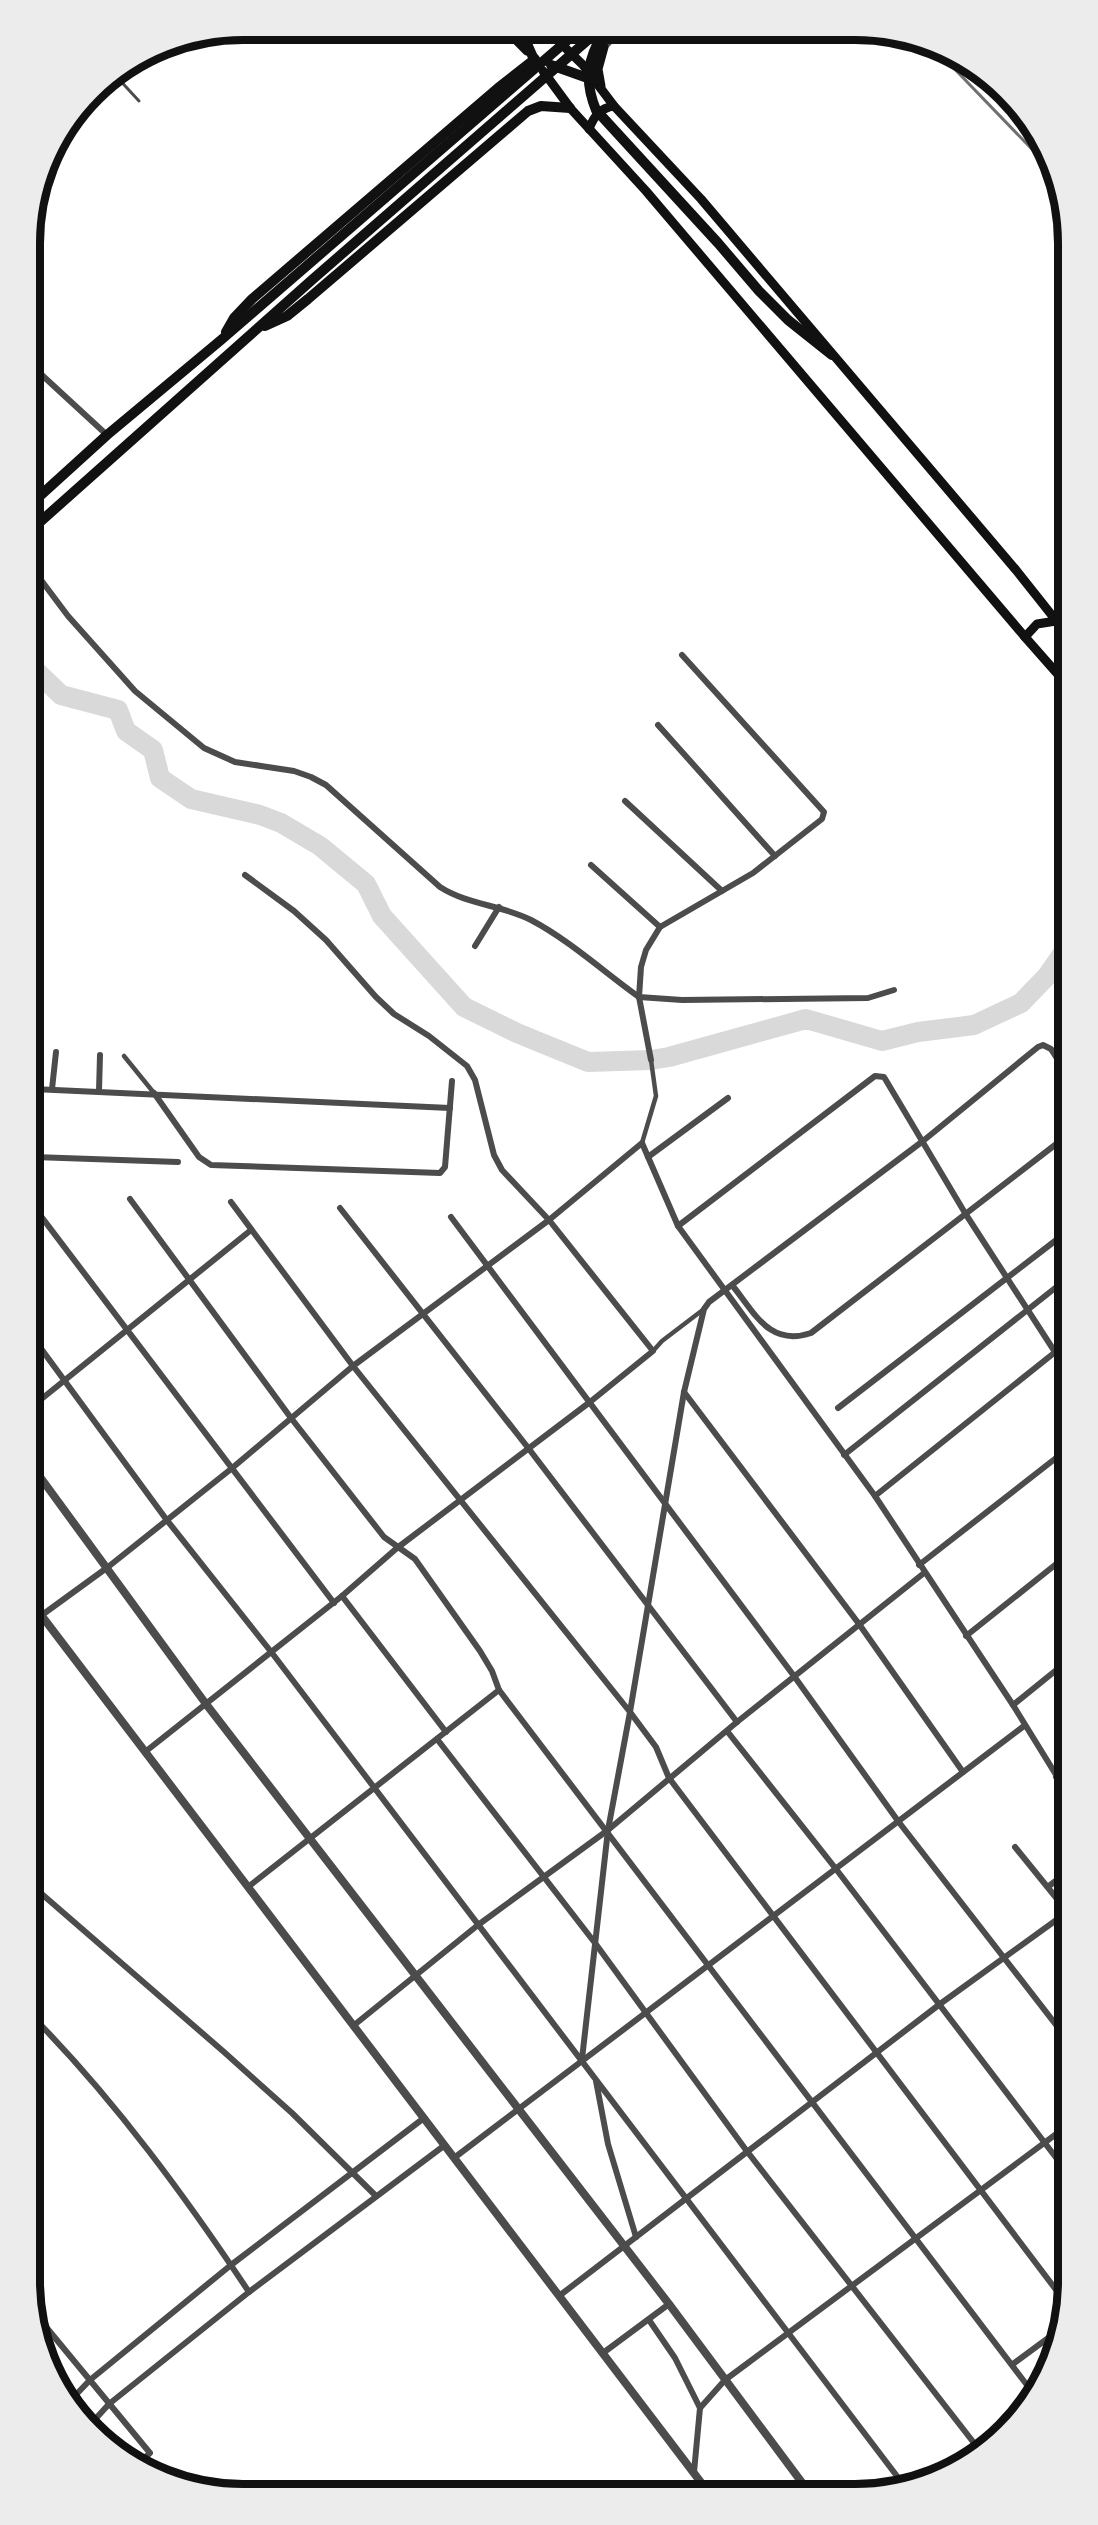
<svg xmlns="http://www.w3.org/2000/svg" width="1098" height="2525" viewBox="0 0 1098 2525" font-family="'Source Sans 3',sans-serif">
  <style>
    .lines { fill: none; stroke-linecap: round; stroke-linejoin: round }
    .river { stroke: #d9d9d9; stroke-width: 20 }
    .service { stroke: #4c4c4c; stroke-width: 3 }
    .pedestrian { stroke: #4c4c4c; stroke-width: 4.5 }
    .minor { stroke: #4c4c4c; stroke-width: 6 }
    .tertiary { stroke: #4c4c4c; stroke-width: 8 }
    .primary { stroke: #111; stroke-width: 9 }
    .trunk { stroke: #111; stroke-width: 10 }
    .rail { stroke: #707070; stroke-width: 3 }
    .rim { fill: none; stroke: #111; stroke-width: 8 }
  </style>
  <rect width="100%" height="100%" fill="#fff"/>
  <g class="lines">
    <polyline class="river" points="32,667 61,695 118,710 126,731 153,750 160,778 191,799 260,815 281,823 320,846 366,884 382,916 464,1007 517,1033 588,1062 651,1060 669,1057 806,1019 882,1041 918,1032 974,1025 1021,1003 1047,976 1063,953"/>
    <polyline class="service" points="115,75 139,101"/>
    <g class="pedestrian">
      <polyline points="124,1056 154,1093"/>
      <polyline points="642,1143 656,1096 651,1060"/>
      <polyline points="653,1351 662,1341 704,1309"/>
    </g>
    <g class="minor">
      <polyline points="603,49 619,32"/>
      <polyline points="31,365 107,435"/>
      <path d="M32 568 68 616 135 691 204 748 235 762 294 771 311 777 326 785 440 887C468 905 502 905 531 920 569 940 604 972 639 997"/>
      <polyline points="658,725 775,856"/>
      <polyline points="625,801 722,891"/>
      <polyline points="591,865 660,927"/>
      <polyline points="475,946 499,907"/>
      <polyline points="639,997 682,1000 868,998 894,990"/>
      <polyline points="651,1060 639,997 641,967 646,950 660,927 753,873 822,819 824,812 682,655"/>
      <polyline points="33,1089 450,1108"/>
      <polyline points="52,1089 56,1052"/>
      <polyline points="99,1091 100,1055"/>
      <polyline points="154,1093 199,1157 211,1165 440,1173 445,1167 452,1081"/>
      <polyline points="34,1157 178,1162"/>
      <polyline points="648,1157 728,1098"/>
      <polyline points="130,1199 291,1418 384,1537 415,1559 480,1651 492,1671 499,1690 1033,2393"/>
      <polyline points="231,1202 353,1366 630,1712 656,1747 669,1778 1066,2303"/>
      <polyline points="34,1207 334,1603"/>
      <polyline points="340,1208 529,1449 737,1722"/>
      <polyline points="451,1217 794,1676 898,1821 1067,2039"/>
      <polyline points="678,1226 875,1076 884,1077 965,1213 1064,1366"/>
      <path d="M732 1285C755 1313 769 1347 811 1333L1064 1138"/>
      <polyline points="34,1339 166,1519 272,1653 906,2488"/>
      <polyline points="684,1392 859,1624 963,1772"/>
      <polyline points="34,1405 251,1230"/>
      <polyline points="838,1408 1064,1234"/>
      <polyline points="844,1455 1064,1281"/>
      <polyline points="875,1496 1064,1345"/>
      <polyline points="919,1565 1065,1451"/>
      <polyline points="342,1596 446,1732"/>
      <polyline points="42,1615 108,1567 231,1469 353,1366 549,1220 642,1143 678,1226 875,1496 1013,1705 1066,1791"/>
      <polyline points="966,1636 1065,1557"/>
      <polyline points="1013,1705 1065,1663"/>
      <polyline points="727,1731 836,1869 1067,2172"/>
      <polyline points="437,1739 595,1943 746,2150 981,2452"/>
      <polyline points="145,1752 342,1596 397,1548 590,1402 653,1351 549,1220 502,1170 494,1155 475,1080 467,1066 429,1036 394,1014 376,997 326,940 294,911 245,875"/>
      <polyline points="1056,1777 1066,1770"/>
      <polyline points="1015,1847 1066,1910"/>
      <polyline points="1049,1886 1066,1873"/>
      <polyline points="248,1887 499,1690"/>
      <polyline points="36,1889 224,2052 292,2113 376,2196"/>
      <path d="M36 2020C116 2102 185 2196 249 2292"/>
      <polyline points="353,2026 478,1925 608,1830 737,1722 924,1573"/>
      <polyline points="582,2059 608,1830 630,1712 684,1392 704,1309 709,1302 923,1141 1038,1047 1043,1045 1051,1049 1064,1069"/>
      <polyline points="596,2081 608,2144 636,2237"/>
      <polyline points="454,2158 1024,1726"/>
      <polyline points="559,2296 940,2004 1066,1913"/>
      <polyline points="37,2316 150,2453 141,2461"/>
      <polyline points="649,2320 675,2358 700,2408 694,2472"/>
      <polyline points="603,2353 669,2304"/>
      <polyline points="1013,2364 1059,2330"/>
      <polyline points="68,2403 90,2380 231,2265 424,2118"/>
      <polyline points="700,2408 725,2380 1067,2126"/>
      <polyline points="89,2426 109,2404 249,2292 445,2145"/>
    </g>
    <g class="tertiary">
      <polyline points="35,1470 206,1704 669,2304 806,2488"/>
      <polyline points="35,1607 706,2489"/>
    </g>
    <g class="primary">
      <polyline points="508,32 527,51"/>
      <polyline points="549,32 583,65 614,106 701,199 1016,570 1062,628"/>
      <polyline points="543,71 571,109 646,191 1025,637 1062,679"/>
      <polyline points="601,86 598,69 604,47"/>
      <path d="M589 129C594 116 600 108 614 106"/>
      <polyline points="1025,637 1037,624 1056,621"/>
    </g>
    <g class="trunk">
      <polyline points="517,32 528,46 536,64"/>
      <path d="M604 32C587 59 584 81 596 110L718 243 759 291 788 320 832 355"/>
      <polyline points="551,65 596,81"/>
      <polyline points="265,326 287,316 308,299 528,111 541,106 570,108"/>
      <polyline points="226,332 234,318 252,299 498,88 535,59"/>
      <polyline points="31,504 107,435 221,340 577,32"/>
      <polyline points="31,530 313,279 597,32"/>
    </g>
    <g class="rail">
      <polyline points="944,58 1053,171"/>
      <polyline points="987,79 1033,128"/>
    </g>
  </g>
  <path d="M0 0H1098V2525H0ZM243 40H855A203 203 0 0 1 1058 243V2281A203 203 0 0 1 855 2484H243A203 203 0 0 1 40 2281V243A203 203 0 0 1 243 40Z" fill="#ececec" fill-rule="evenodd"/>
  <path class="rim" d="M243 40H855A203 203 0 0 1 1058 243V2281A203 203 0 0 1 855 2484H243A203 203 0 0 1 40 2281V243A203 203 0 0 1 243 40Z"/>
</svg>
